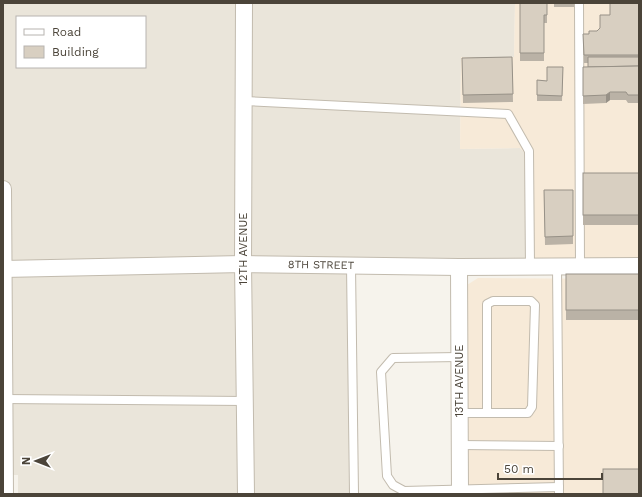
<svg xmlns="http://www.w3.org/2000/svg" width="642" height="497" viewBox="0 0 642 497" font-family="'Work Sans',sans-serif">
  <style>
    .residential { fill: #eae5da; fill-rule: evenodd }
    .commercial { fill: #f7ead8 }
    .lines { fill: none; stroke-linecap: round; stroke-linejoin: round }
    .service-casing { stroke: #c2bbae; stroke-width: 10 }
    .minor-casing { stroke: #c2bbae; stroke-width: 18 }
    .service { stroke: #fff; stroke-width: 8 }
    .minor { stroke: #fff; stroke-width: 16 }
    .wall { fill: #bab2a6 }
    .shaded-wall { fill: #979187 }
    .building { fill: #d8cfc1; stroke: #979187 }
    .labels { text-anchor: middle; dominant-baseline: central; stroke-width: 3; stroke-linejoin: round; paint-order: stroke }
    .street-label { font-size: 11px; fill: #4b4439; stroke: #fff }
  </style>
  <rect width="100%" height="100%" fill="#f6f3ec"/>
  <path class="residential" d="M3 3H515L514 57 461 58 460 149 520 148 526 154 525 262H348L349 494H18V475H3ZM17 17H145V67H17Z"/>
  <g class="commercial">
    <polygon points="515,3 639,3 639,259 525,262 526,154 520,148 460,149 461,57 514,57"/>
    <polygon points="478,278 639,279 639,494 467,494 466,290 467,285"/>
  </g>
  <g class="lines">
    <defs>
      <g id="service">
        <polyline points="579,3 580,267"/>
        <polyline points="244,101 508,114 529,151 530,267"/>
        <polyline points="351,266 354,494"/>
        <polyline points="557,266 559,494"/>
        <polyline points="459,357 393,358 381,372 387,476 393,485 404,491 559,487"/>
        <polyline points="4,399 245,401"/>
        <polyline points="460,413 528,413 532,407 535,305 531,301 493,301 487,304 487,413"/>
        <polyline points="460,445 559,446"/>
      </g>
      <g id="minor">
        <polyline points="244,3 243,264 246,494"/>
        <polyline points="3,189 5,494"/>
        <polyline points="459,267 460,494"/>
        <polyline points="3,269 243,264 459,267 639,266"/>
      </g>
    </defs>
    <use href="#service" class="service-casing"/>
    <use href="#minor" class="minor-casing"/>
    <use href="#service" class="service"/>
    <use href="#minor" class="minor"/>
  </g>
  <g class="wall">
    <polygon points="520,3 547,3 547,23 544,23 544,61 520,61"/>
    <rect x="554" y="3" width="20" height="4"/>
    <polygon points="639,3 639,103 628,103 626,100 610,100 606,103 583,104 583,67 588,67 588,63 584,63 583,34 589,34 597,31 600,28 610,15"/>
    <polygon points="512,57 513,102 463,103 462,58"/>
    <polygon points="563,67 562,101 537,101 537,80 547,81"/>
    <rect x="583" y="173" width="56" height="52"/>
    <polygon points="544,190 573,190 573,244 545,245"/>
    <rect x="566" y="274" width="73" height="46"/>
  </g>
  <polygon class="shaded-wall" points="610,92 610,100 606,103 606,95"/>
  <g class="building">
    <polygon points="520,3 547,3 547,15 544,15 544,53 520,53"/>
    <polygon points="610,3 639,3 639,55 584,55 583,34 589,34 589,31 597,31 600,28 600,15 610,15"/>
    <polygon points="512,57 513,94 463,95 462,58"/>
    <polygon points="588,57 639,57 639,66 588,67"/>
    <polygon points="639,66 639,95 628,95 626,92 610,92 606,95 583,96 583,67"/>
    <polygon points="547,67 563,67 562,96 537,95 537,80 547,81"/>
    <rect x="583" y="173" width="56" height="42"/>
    <polygon points="544,190 573,190 573,236 545,237"/>
    <rect x="566" y="274" width="73" height="36"/>
    <rect x="603" y="469" width="36" height="25"/>
  </g>
  <g class="labels">
    <g class="street-label">
      <text transform="translate(243 249) rotate(-90)">12TH AVENUE</text>
      <text transform="translate(321 265) rotate(1)">8TH STREET</text>
      <text transform="translate(459 381) rotate(-90)">13TH AVENUE</text>
    </g>
  </g>
  <rect width="642" height="497" fill="none" stroke="#4b4439" stroke-width="8"/>
  <rect x="16" y="16" width="130" height="52" fill="#ffffff" stroke="#b7b4b0"/>
  <rect x="24" y="29" width="20" height="6" fill="#ffffff" stroke="#b7b4b0"/>
  <text x="52" y="36" font-size="12" fill="#4b4439">Road</text>
  <rect x="24" y="46" width="20" height="12" fill="#d8cfc1" stroke="#b7b4b0"/>
  <text x="52" y="56" font-size="12" fill="#4b4439">Building</text>
  <g transform="translate(36 461) rotate(270)" stroke="#ffffff" stroke-width="3" paint-order="stroke">
  <path d="M0-3L7 15L0 10L-7 15Z" fill="#4b4439"/>
  <text y="-6" font-size="11" font-weight="bold" text-anchor="middle" fill="#4b4439">N</text>
  </g>
  <path d="M498 473v6h104v-6" fill="none" stroke="#4b4439" stroke-width="2"/>
  <text x="504" y="473" font-size="12" fill="#4b4439" stroke="#ffffff" stroke-width="3" paint-order="stroke">50 m</text>
</svg>
